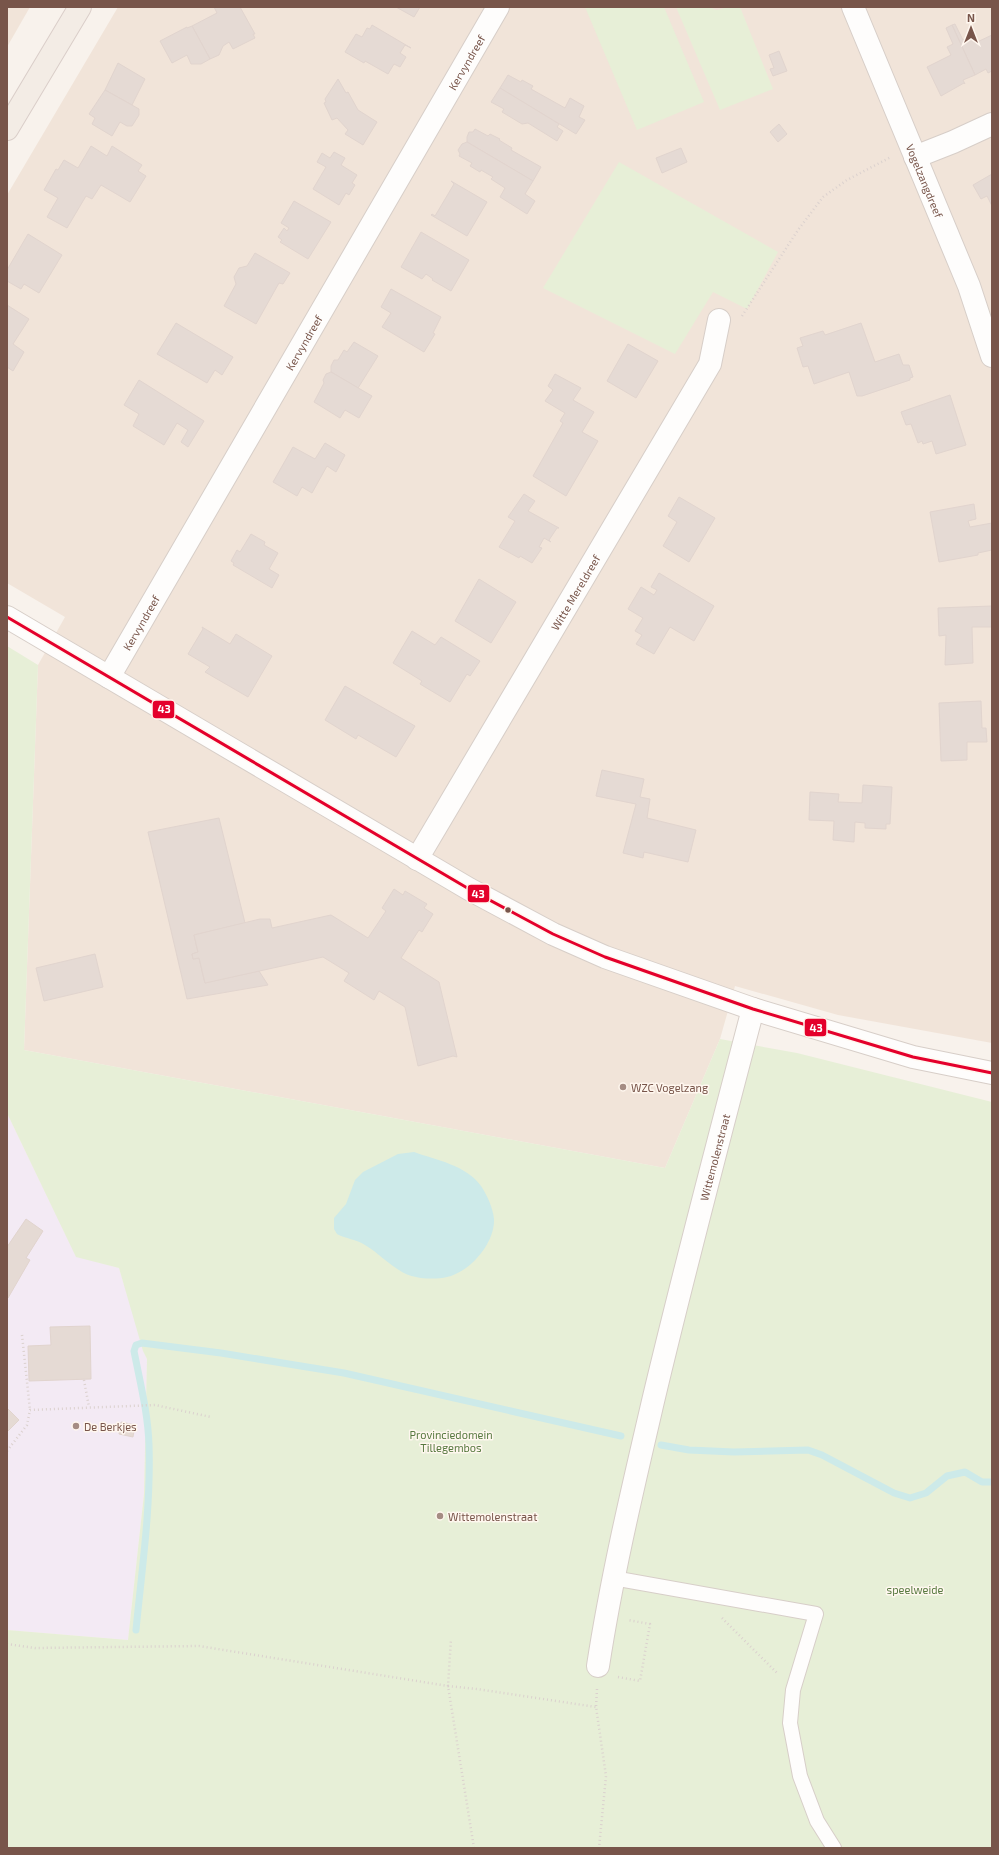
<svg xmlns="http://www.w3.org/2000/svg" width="999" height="1855" viewBox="0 0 999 1855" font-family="'Exo 2',sans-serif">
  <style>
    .residential { fill: #f1e4d9 }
    .education { fill: #f3eaf4 }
    .green { fill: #e7efd7 }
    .water { fill: #cdeae9 }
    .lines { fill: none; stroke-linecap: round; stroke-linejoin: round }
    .stream { stroke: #cdeae9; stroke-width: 7 }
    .building { fill: #e5dad4; stroke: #e1d4ce }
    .lane-casing { stroke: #d7cec8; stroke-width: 16 }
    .street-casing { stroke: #d7cec8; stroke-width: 24 }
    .primary-casing { stroke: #dacec9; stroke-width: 24 }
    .path { stroke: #dbd1ce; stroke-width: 2.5; stroke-dasharray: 1 3; stroke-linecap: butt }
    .lane { stroke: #fefdfc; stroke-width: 14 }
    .street { stroke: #fefdfc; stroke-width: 22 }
    .primary { stroke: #f3ece5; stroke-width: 22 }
    .bus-1-casing { stroke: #fff7ef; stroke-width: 6 }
    .bus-1 { stroke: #e4002b; stroke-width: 3 }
    .bus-dot { fill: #78554a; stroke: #fff7ef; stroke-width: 1.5 }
    .poi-dot { fill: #a58c83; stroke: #fff7ef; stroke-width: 1.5 }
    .labels { text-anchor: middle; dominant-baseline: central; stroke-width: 3; stroke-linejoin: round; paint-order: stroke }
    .street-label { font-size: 11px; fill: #78554a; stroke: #fff7ef }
    .poi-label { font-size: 11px; fill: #78554a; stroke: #fff7ef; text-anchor: start }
    .park-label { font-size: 11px; fill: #57793f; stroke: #fff7ef }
    .line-badge { stroke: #fff7ef; stroke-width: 1.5 }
    .badge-label { font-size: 11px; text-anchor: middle; font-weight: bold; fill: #fff }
  </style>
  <rect width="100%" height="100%" fill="#f8f2ec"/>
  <g class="residential">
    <polygon points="7,7 30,7 7,47"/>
    <polygon points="118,7 992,7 992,1043 838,1015 735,986 720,1039 665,1168 24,1050 38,665 65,617 7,583 7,195"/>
  </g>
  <polygon class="education" points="7,1113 76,1256 119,1268 147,1359 144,1494 128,1640 7,1630"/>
  <g class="green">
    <polygon points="585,7 664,7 704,102 637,130"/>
    <polygon points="676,7 709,7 717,10 728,7 740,7 773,89 720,110"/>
    <polygon points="619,162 778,252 747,309 713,292 675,354 543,288"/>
    <polygon points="7,646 38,665 24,1050 665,1168 720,1039 797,1053 992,1102 992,1848 7,1848 7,1630 128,1640 144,1494 147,1359 143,1351 119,1268 76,1257 7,1113"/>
  </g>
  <path class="water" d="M414 1152C436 1160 466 1165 481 1186 487 1195 493 1208 494 1219 495 1243 470 1272 447 1277 439 1279 424 1279 416 1277 397 1274 382 1255 365 1245 356 1239 346 1239 337 1234L334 1229V1218L346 1204 355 1180 363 1172 398 1154Z"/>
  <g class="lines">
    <g class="stream">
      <polyline points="661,1445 689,1450 734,1452 808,1450 822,1455 894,1493 910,1498 926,1493 947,1476 965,1472 982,1482 992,1482"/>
      <path d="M136 1630C142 1568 151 1507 149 1445 148 1413 140 1382 134 1351L136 1345 142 1343 221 1353 344 1373 621 1436"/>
    </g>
  </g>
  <g class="building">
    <polygon points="214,7 240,7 255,34 253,34 255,38 233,49 229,42 223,46 219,55 210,59 192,26 217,13"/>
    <polygon points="396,7 420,7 414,17"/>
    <polygon points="955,24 963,40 971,36 975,43 992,35 992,71 988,73 986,69 975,75 952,25"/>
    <polygon points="372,25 411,48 405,45 400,53 406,57 400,67 394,64 388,74 365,61 364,63 345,52 356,34 362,37 367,28 370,29"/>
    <polygon points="952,25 975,75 963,80 965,84 964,83 941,96 927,67 951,55 947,47 953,44 946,28"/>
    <polygon points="192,26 210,59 201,64 191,64 187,55 172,63 160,41 187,27 187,28"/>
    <polygon points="779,51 787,71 773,76 770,69 774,68 769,55"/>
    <polygon points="118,63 145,79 132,105 105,90"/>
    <polygon points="508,75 521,82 522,80 533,86 531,89 565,108 570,98 584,106 579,117 585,120 576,134 500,88"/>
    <polygon points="338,79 346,93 348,92 358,110 377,122 363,145 345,134 348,130 337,118 332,120 324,103 326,102 325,99"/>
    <polygon points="500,88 559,124 557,127 563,131 557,141 528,123 522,124 502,112 504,109 491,102"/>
    <polygon points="105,90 139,109 139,115 132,126 127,126 120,122 112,136 92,124 95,118 89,114"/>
    <polygon points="779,124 787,134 778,142 770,132"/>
    <polygon points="475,129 488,136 490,134 500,139 499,140 512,148 511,150 541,167 533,181 467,142 467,137 469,132 473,132"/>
    <polygon points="467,142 533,181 525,194 535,201 527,214 500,197 505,188 491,179 493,177 481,170 480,172 470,166 472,163 459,156 460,154 458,150 462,144"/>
    <polygon points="91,146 107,156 112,146 142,165 138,171 146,176 130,202 101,185 92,199 86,196 67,228 47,217 58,198 44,190 56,169 58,170 64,160 78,168"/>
    <polygon points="681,148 687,162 662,173 656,158"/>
    <polygon points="334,152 345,158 341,165 357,175 352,183 355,185 349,195 346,193 339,205 313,189 326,167 317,162 322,153 330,158"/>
    <polygon points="992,174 992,206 987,196 981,199 973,185"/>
    <polygon points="451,181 487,202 467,236 431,215 432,214 435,216 454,184"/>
    <polygon points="294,201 331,222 308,259 280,242 282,240 278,237 284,228 287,231 289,228 281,223"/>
    <polygon points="421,232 469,260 451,291 432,280 433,279 426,274 422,279 401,267"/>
    <polygon points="28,234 62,255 39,293 24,284 21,289 7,281 7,270"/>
    <polygon points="255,253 290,273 283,284 279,283 256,324 224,306 236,284 234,277 239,268 247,266"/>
    <polygon points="391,289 441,317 433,333 435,334 424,352 382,327 391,313 381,307"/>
    <polygon points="7,305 29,319 13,344 24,352 13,371 7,367"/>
    <polygon points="176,323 233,357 222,375 215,370 207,383 157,354"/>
    <polygon points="861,323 875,362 899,354 903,365 909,365 913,377 910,378 910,380 862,396 857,396 849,372 814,384 808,366 803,367 797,348 803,346 800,338 823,331 825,335"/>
    <polygon points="354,342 378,356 358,388 331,372 331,366 334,360 338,360 344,350 347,352"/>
    <polygon points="628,344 658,361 636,398 607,381"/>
    <polygon points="331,372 372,396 359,418 345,410 340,418 314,402 324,383 323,380 326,374"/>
    <polygon points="555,374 581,388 573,400 594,412 582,432 598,441 566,496 533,476 563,423 560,421 565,413 545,401 553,390 548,386"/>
    <polygon points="139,380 204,421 188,447 181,442 188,430 177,423 164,445 133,426 139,414 124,405"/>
    <polygon points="950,395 966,445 936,454 932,441 923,444 922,441 918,443 911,424 906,425 901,412"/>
    <polygon points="325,443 345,455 336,472 327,466 312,493 302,487 297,496 273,482 293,447 315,459"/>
    <polygon points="524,494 535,501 528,511 559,528 557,528 549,540 551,542 544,538 539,547 542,548 532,563 520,556 519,558 499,547 515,521 508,517"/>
    <polygon points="679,497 715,518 689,562 663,546 677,522 668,516"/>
    <polygon points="974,504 976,519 968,521 970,527 992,523 992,550 978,553 978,555 939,562 930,512"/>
    <polygon points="251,534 265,542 264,545 278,553 269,569 279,575 272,588 233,565 234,563 231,561 237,550 240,552"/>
    <polygon points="659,573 714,606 694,641 670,627 654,654 636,644 642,635 635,631 643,618 628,609 641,587 654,595 657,590 651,587"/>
    <polygon points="479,579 516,602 491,643 455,621"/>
    <polygon points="992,606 992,627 972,627 973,663 945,665 946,635 939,636 938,608"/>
    <polygon points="202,627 230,644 236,634 272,656 248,697 205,672 210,667 188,654 203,629"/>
    <polygon points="412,631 435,645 441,637 480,661 470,676 467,674 450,702 420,684 422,681 393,663"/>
    <polygon points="345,686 415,726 396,757 358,735 356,739 325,720"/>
    <polygon points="981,701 982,728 986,728 987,742 967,742 967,760 941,761 939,703"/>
    <polygon points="602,770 644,779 640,797 650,799 647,818 696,830 688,862 644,852 643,858 623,853 636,804 596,796"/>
    <polygon points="863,785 892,787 890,824 886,824 886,829 865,828 865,823 855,822 854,842 833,840 834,821 809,820 810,792 839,794 838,802 862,803"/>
    <polygon points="219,818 245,923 194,935 198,952 192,954 193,959 199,958 205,983 259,971 268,985 187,999 148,832"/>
    <polygon points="394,889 403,895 405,891 427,904 424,908 433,914 422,932 419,930 401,958 439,982 457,1057 453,1056 418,1066 405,1007 379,991 374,1000 344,981 349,973 323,957 205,983 199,958 193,959 192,954 198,952 194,935 260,919 270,919 272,928 331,915 368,938 386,911 382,908"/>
    <polygon points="95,954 103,987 44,1001 36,968"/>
    <polygon points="26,1219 43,1231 26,1258 30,1260 8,1298 7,1247"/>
    <polygon points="90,1326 91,1379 29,1381 28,1346 51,1345 50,1327"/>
    <polygon points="7,1408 19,1420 7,1432"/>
    <polygon points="121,1422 135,1425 133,1437 119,1434"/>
  </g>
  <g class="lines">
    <defs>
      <polyline id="lane" points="613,1578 816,1614 793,1690 790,1723 800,1776 817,1821 834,1848"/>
      <g id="street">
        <path id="s1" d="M853 7 969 286 992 356"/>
        <polyline points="915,157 953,142 992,124"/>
        <polyline points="7,617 469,889 553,934 605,957 753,1009 913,1057 992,1073"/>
        <path id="s2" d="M109 677 498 7"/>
        <path id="s3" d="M417 859 710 364 719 320"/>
        <path id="s4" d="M598 1666C612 1575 633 1487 654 1397 685 1267 719 1138 753 1009"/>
      </g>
      <polyline id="primary" points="7,129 80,7"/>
    </defs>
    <use href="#lane" class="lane-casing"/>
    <use href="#street" class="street-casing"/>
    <use href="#primary" class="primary-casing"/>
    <g class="path">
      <polyline points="742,316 798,230 823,197 847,180 891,157"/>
      <polyline points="22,1335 30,1410"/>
      <polyline points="84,1380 89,1407"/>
      <polyline points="7,1451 27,1425 30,1410 155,1405 211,1417"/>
      <polyline points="722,1618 778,1674"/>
      <polyline points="7,1644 35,1648 199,1646 448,1686 451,1639"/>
      <polyline points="618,1677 640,1681 650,1624 628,1620"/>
      <polyline points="597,1689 596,1707 606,1776 599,1848"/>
      <polyline points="474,1848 448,1686 477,1689 596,1707"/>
    </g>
    <use href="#lane" class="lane"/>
    <use href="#street" class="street"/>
    <use href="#primary" class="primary"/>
    <defs>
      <polyline id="bus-1" points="7,617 469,889 553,934 605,957 753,1009 913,1057 992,1073"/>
    </defs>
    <use href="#bus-1" class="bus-1-casing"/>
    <use href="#bus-1" class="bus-1"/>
  </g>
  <circle class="bus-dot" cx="508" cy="910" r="3.5"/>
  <g class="poi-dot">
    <circle cx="623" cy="1087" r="4"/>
    <circle cx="76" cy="1426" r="4"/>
    <circle cx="440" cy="1516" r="4"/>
  </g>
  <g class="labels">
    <g class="street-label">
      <text stroke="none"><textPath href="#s2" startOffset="711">Kervyndreef</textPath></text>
      <text stroke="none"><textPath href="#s1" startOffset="188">Vogelzangdreef</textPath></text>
      <text stroke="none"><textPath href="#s2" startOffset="387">Kervyndreef</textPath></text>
      <text stroke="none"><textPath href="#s3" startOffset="310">Witte Mereldreef</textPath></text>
      <text stroke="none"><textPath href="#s2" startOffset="63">Kervyndreef</textPath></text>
      <text stroke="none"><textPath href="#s4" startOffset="522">Wittemolenstraat</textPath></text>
    </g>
    <g class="poi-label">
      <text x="631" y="1087">WZC Vogelzang</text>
      <text x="84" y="1426">De Berkjes</text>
      <text x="448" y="1516">Wittemolenstraat</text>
    </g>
    <g class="park-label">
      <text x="451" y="1434">Provinciedomein<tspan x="451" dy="13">Tillegembos</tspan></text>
      <text x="915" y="1589">speelweide</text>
    </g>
  </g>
  <g class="line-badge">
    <rect x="152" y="700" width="23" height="19" rx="4" fill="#e4002b"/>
    <rect x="467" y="884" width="23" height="19" rx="4" fill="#e4002b"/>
    <rect x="804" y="1018" width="23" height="19" rx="4" fill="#e4002b"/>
  </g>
  <g class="badge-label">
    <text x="164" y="713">43</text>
    <text x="478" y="898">43</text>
    <text x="816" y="1032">43</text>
  </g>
  <rect width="999" height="1855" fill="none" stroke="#78554a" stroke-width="16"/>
  <g transform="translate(971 28)" stroke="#fff7ef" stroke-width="3" paint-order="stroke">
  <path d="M0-3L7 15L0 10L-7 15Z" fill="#78554a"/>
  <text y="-6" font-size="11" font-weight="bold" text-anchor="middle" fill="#78554a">N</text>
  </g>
</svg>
